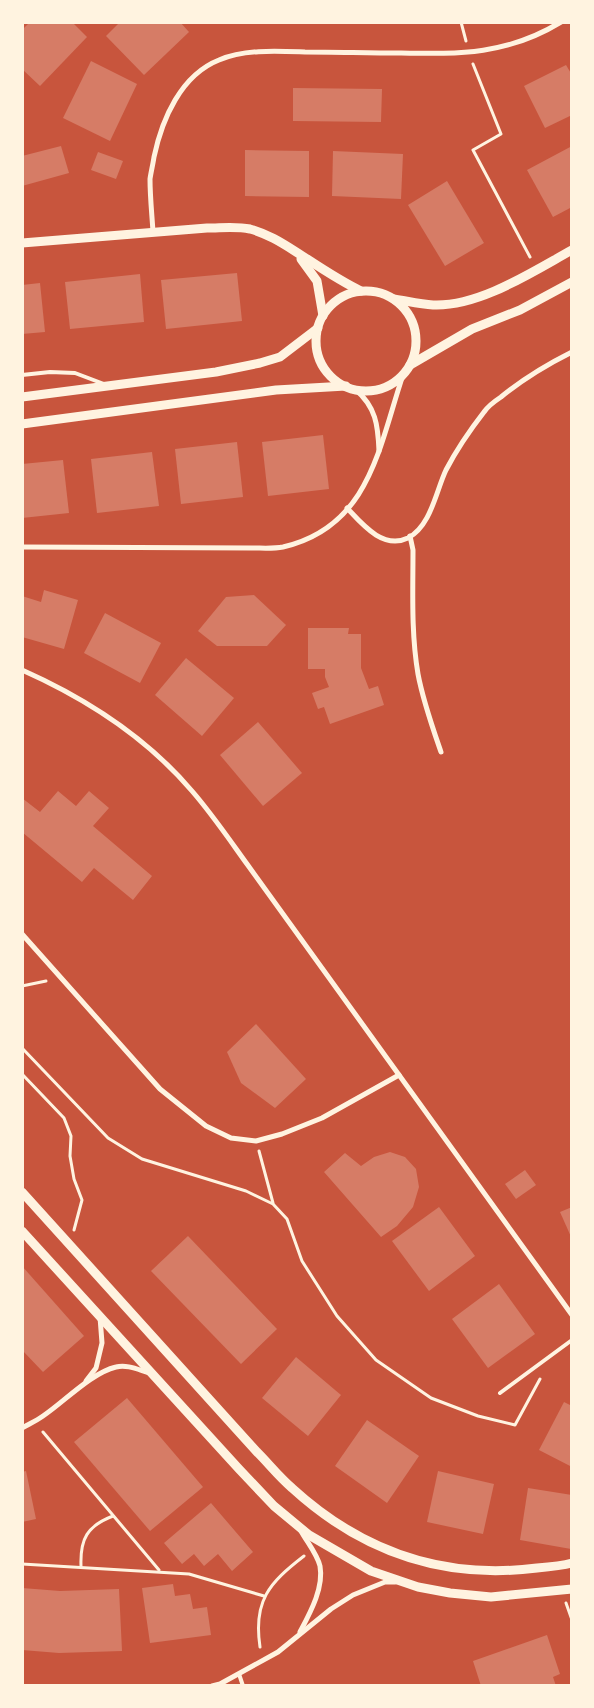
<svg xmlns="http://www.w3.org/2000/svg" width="594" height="1708" viewBox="0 0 594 1708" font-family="Figtree,sans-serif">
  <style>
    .building { fill: #d67c66 }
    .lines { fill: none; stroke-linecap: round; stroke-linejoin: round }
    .path { stroke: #fff3e0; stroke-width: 3 }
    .service { stroke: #fff3e0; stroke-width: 4 }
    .minor { stroke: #fff3e0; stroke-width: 5 }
    .tertiary { stroke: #fff3e0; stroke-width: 9 }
  </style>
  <rect width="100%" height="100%" fill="#c8553d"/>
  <g class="building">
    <polygon points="30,22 72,22 87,37 40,86 22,69 22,30"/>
    <polygon points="120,22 180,22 189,32 144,75 106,36"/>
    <polygon points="91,61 137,84 110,141 63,118"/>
    <polygon points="566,65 572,75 572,115 545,128 524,86"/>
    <polygon points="293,88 382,89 381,122 293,121"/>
    <polygon points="61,146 69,173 22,186 22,156"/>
    <polygon points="572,146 572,207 553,217 527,170"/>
    <polygon points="245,150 309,151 309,197 245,196"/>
    <polygon points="333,151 403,154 401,199 332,196"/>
    <polygon points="98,152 123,161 116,179 91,170"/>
    <polygon points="447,181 484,243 445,266 408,205"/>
    <polygon points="237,273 242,321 166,329 161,280"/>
    <polygon points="140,274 144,322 70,329 65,282"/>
    <polygon points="40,283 45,332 22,334 22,285"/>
    <polygon points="323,435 329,489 268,496 262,442"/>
    <polygon points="237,442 243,497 181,504 175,449"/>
    <polygon points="152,452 159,506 97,513 91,459"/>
    <polygon points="63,460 69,513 22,518 22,464"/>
    <polygon points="44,590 78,600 64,649 22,637 22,596 41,602"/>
    <polygon points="254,595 286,625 267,646 217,646 198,631 226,597"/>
    <polygon points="105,613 161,643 140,683 84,653"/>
    <polygon points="308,628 349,628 348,634 361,634 361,668 369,689 378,686 384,705 330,724 324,707 318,709 312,693 329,687 325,677 325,669 308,669"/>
    <polygon points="186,658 234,698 202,736 155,695"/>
    <polygon points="258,722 302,773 263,806 220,755"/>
    <polygon points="58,791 76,806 89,791 109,808 93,826 152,876 133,900 94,868 82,882 22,832 22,798 40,812"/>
    <polygon points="256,1024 306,1079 275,1108 241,1083 227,1052"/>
    <polygon points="390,1152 405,1157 416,1169 419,1187 413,1207 397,1226 381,1237 324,1172 345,1153 361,1166 374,1157"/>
    <polygon points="525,1170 536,1185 516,1199 505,1184"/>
    <polygon points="439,1207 475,1256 429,1291 392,1241"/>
    <polygon points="572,1207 572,1239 560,1212"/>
    <polygon points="188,1236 277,1329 241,1364 151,1271"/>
    <polygon points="22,1266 84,1336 43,1372 22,1350"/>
    <polygon points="499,1284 535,1334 488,1368 452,1319"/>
    <polygon points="296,1357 341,1395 308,1436 262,1398"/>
    <polygon points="127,1398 203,1487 150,1531 74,1442"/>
    <polygon points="564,1402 572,1406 572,1467 539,1450"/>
    <polygon points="367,1420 419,1456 387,1503 335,1466"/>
    <polygon points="26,1471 36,1519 22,1522 22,1472"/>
    <polygon points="438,1471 494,1484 483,1534 427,1522"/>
    <polygon points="528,1488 572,1495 571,1549 520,1540"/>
    <polygon points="211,1503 253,1552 232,1571 218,1554 204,1566 194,1554 182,1564 164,1543"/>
    <polygon points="173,1584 175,1596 190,1594 193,1609 207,1607 211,1635 150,1643 142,1588"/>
    <polygon points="22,1588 60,1591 119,1589 122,1651 59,1653 22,1650"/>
    <polygon points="547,1635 560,1674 553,1677 556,1686 481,1686 473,1661"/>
  </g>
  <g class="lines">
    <g class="path">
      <polyline points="461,22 466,41"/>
      <polyline points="473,64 501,134 473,150 530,257"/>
      <polyline points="22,986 46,981"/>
      <polyline points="22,1048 108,1138 142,1159 246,1191 273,1204 287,1219 302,1261 337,1316 376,1360 431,1398 478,1416 515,1425 540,1379"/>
      <polyline points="22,1074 64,1118 71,1136 70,1156 74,1179 82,1200 74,1230"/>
      <polyline points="259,1151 273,1203"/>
      <polyline points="43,1432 159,1570"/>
      <polyline points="22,1564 189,1574 264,1596"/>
      <path d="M81 1566C80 1539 87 1526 113 1516"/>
      <polyline points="566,1603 572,1620"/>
      <path d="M260 1647C253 1601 269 1583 304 1556"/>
    </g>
    <g class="service">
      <polyline points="22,375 50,372 75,373 104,384"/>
      <polyline points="500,1393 572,1340"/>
      <polyline points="239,1674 243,1686"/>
    </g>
    <g class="minor">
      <path d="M153 232C152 215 150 197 150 179 151 172 153 164 154 157 162 119 181 75 219 60 245 49 277 51 305 52 337 52 368 53 400 53 460 54 507 55 561 22"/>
      <path d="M355 389C376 407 378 425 379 451"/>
      <path d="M347 508C362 524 383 550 408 538 431 526 436 491 446 470 457 449 470 430 484 412 488 406 495 401 501 397 523 379 546 365 572 352"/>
      <path d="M410 536 413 550C413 591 411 633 418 674 423 701 432 726 441 752"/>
      <path d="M22 547 252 548C262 548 273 549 283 547 370 527 379 446 403 375"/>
      <path d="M22 670C85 698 147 738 192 791 212 814 229 839 247 864L572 1315"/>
      <polyline points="22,934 160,1089 206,1126 231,1138 256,1141 282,1134 322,1118 399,1075"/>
      <polyline points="86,1381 96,1368 102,1343 100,1317"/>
      <path d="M22 1428C29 1424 36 1421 43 1416 64 1402 91 1373 116 1367 127 1364 139 1370 150 1373"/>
      <path d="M300 1632C310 1613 324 1588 320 1566 317 1554 307 1542 301 1531"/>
      <polyline points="212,1686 220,1684 278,1652 331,1609 353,1595 385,1582 395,1582"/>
    </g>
    <g class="tertiary">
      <path d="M22 243 207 228C221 228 236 226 250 229 269 234 285 245 301 255 321 268 340 281 361 291"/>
      <polyline points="301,259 317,281 323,316"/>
      <circle cx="366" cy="341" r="50"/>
      <path d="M394 299C407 301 420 304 433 305 479 307 532 272 572 250"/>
      <polyline points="410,365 472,329 520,310 572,282"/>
      <polyline points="22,397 216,372 260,363 280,357 318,328"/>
      <polyline points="22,424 276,390 346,386"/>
      <path d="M22 1192 257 1452C269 1464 279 1477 292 1488 362 1552 443 1580 537 1568 549 1567 561 1566 572 1563"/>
      <polyline points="22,1231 239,1469 274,1506 309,1535 371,1571 418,1587 450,1593 491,1597 572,1589"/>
    </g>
  </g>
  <rect width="594" height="1708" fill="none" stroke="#fff3e0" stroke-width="48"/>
</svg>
